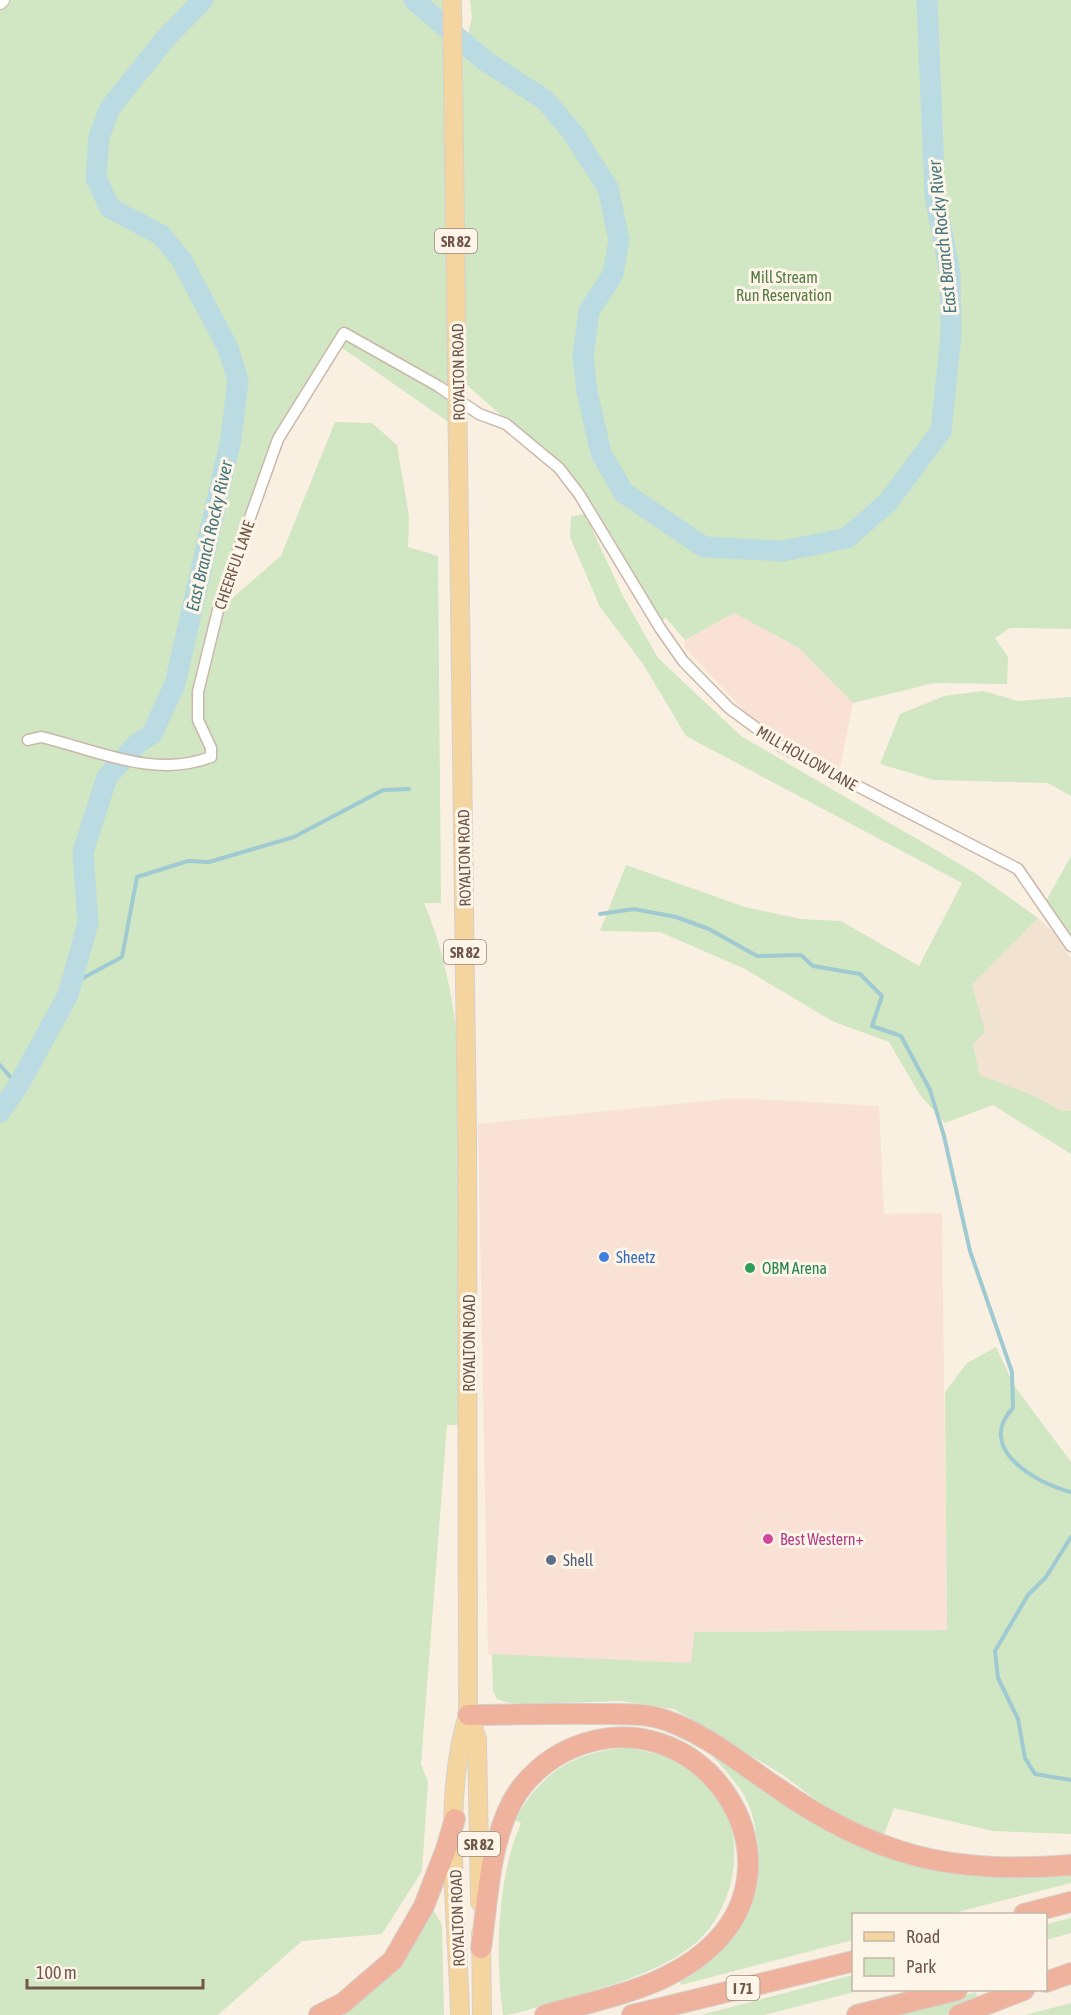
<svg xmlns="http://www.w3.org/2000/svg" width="1071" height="2015" viewBox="0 0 1071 2015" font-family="'Asap Condensed',sans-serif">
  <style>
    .residential { fill: #f1e2d1 }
    .commercial { fill: #f9e1d6 }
    .green { fill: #d1e6c2 }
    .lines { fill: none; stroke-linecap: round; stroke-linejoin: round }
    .stream { stroke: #a0cad2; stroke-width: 4 }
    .river { stroke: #b9dbe1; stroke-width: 21 }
    .minor-casing { stroke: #c9b8aa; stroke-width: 13 }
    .tertiary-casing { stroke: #c9b8aa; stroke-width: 16 }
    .primary-casing { stroke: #d7d0cd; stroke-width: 20 }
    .motorway-casing { stroke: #d7d0cd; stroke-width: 22 }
    .minor { stroke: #fff; stroke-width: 10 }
    .tertiary { stroke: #fff; stroke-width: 14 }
    .primary { stroke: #f4d49f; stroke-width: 18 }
    .motorway { stroke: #efb39d; stroke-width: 20 }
    .shop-dot { fill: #3f7fe0; stroke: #fdf5e7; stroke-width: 2 }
    .leisure-dot { fill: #2e9e5b; stroke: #fdf5e7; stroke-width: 2 }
    .hotel-dot { fill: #d1479c; stroke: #fdf5e7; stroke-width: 2 }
    .service-dot { fill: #5c6f8a; stroke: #fdf5e7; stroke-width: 2 }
    .labels { text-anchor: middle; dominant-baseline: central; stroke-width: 6; stroke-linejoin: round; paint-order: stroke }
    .shield { fill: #fdf5e7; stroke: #9a877a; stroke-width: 1.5 }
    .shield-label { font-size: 15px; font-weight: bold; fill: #6f584b }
    .park-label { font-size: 16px; fill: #567a47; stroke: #fdf5e7 }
    .street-label { font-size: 16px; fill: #6f584b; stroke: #fdf5e7 }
    .shop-label { font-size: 16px; fill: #366cbe; stroke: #fdf5e7; text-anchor: start }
    .leisure-label { font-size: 16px; fill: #27864d; stroke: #fdf5e7; text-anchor: start }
    .hotel-label { font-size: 16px; fill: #b23c85; stroke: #fdf5e7; text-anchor: start }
    .service-label { font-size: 16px; fill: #4e5e75; stroke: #fdf5e7; text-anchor: start }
    .water-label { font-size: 18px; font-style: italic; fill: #477780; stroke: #fdf5e7 }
  </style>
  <rect width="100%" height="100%" fill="#faf0e2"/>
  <polygon class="residential" points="1038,918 1054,933 1071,958 1071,1111 1059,1110 1035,1096 980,1075 973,1044 971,985"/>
  <g class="commercial">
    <polygon points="734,613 799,648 853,703 840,768 797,748 748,715 684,647 685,640"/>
    <polygon points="736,1098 879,1106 884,1214 942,1213 947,1630 694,1632 691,1663 488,1655 478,1124"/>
  </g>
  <g class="green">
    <path d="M0 0H451L453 97 472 18 470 0H1071V629L1010 628 995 638 1008 657 1007 684 934 683 853 703 799 648 734 613 685 640 665 617 661 624 575 482 456 375 457 428 335 343 294 407 222 607 281 556 335 422 372 423 397 445 409 516 408 547 438 556 441 903H424C464 996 462 1102 464 1201 465 1275 467 1350 468 1425H447L421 1764 428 1782 422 1871 382 1934 302 1941 218 2015H0Z"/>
    <polygon points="585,514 623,596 658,658 741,736 975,873 1038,918 972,985 985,1032 973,1044 980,1075 1035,1096 1059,1110 1071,1111 1071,1154 993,1105 945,1123 920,1095 889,1042 832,1021 745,969 660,932 600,931 626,865 745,907 801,919 841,921 919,966 962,883 686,736 643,664 600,607 570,537 571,516"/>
    <polygon points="983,691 1018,701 1071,697 1071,796 1048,783 934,780 880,764 900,714 944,696"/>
    <polygon points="1071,856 1071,950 1042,908"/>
    <polygon points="996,1347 1015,1387 1071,1462 1071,1834 993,1831 894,1808 883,1837 845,1822 783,1775 674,1709 621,1701 527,1704 510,1703 497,1699 493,1691 492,1654 691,1663 694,1632 947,1630 945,1392 967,1363"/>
    <path d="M629 1748C649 1752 673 1756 689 1768 698 1775 709 1785 716 1794 748 1836 736 1906 698 1941 663 1973 593 1991 547 2004 533 2008 518 2014 503 2015 495 1957 497 1877 521 1823L515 1820C540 1773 576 1750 629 1748Z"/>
    <path d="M706 1750 881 1851 1071 1871V1883L950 1914H854L853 1940 681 1985 680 1982C732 1953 766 1900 757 1839 755 1823 751 1806 742 1792 732 1777 719 1763 706 1750Z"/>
    <polygon points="434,1911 442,1925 444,2015 333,2015 409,1951"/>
    <polygon points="1071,1918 1071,1933 1046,1940 1046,1924"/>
    <polygon points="853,1975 854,1990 862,1990 764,2015 701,2015"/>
    <polygon points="976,1992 978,1999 946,2015 892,2015"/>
    <polygon points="1071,2003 1071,2015 1025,2015"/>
  </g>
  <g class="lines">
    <g class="stream">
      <path d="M600 914 634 909 676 917 709 929 757 956 801 955 813 966 860 974 882 996 872 1026 901 1036 930 1090 944 1136 970 1251 1012 1372 1013 1408C975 1448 1035 1483 1071 1492"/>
      <polyline points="70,985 122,957 137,877 188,861 209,862 294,837 383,790 409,789"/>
      <polyline points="0,1065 18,1086"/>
      <polyline points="1071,1537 1046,1577 1028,1595 995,1651 998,1678 1018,1719 1025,1758 1035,1774 1071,1780"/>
    </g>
    <g class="river">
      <polyline points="414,0 484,60 545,100 573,133 608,188 619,240 613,274 589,311 583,356 587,392 601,453 624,493 704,547 783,551 847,538 888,502 941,431 951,335 950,274 935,196 927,0"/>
      <polyline points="0,1112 18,1086 68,995 88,923 83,852 107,777 137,744 152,734 175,684 231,439 238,380 228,348 181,259 161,235 110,208 96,178 99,137 110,108 166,38 203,0"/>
    </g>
    <defs>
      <path id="minor" d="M28 740 41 737C97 750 154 779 211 757V748L198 720V692L220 602 278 439 344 333 438 386 479 414 506 424 559 468 579 494 660 628 683 661 729 708 782 747 1018 869 1071 946"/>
      <polyline id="tertiary" points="0,2 2,0"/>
      <g id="primary">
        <path d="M452 0 467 1132 468 1715C441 1800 458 1924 460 2015"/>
        <polyline points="468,1715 477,1739 480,1902"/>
        <polyline points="481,1933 482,2015"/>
      </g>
      <g id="motorway">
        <path d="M468 1715C512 1715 556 1713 600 1714 623 1714 647 1713 668 1721 709 1736 740 1763 776 1787 874 1856 952 1875 1071 1865"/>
        <polyline points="1024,1914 1071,1902"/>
        <path d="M481 1948C488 1899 489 1847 512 1802 525 1778 547 1759 572 1748 700 1694 810 1859 708 1949 663 1989 601 1999 545 2015"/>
        <polyline points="1046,1982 1071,1973"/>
        <polyline points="319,2015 343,2003 393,1960 424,1906 446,1849 455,1819"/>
        <polyline points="632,2015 854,1961"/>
        <polyline points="857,2015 957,1990"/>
        <polyline points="959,2015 1024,1990"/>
      </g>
    </defs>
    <use href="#minor" class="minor-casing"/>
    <use href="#tertiary" class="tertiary-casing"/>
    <use href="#primary" class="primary-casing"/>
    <use href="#motorway" class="motorway-casing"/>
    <use href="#minor" class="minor"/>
    <use href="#tertiary" class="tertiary"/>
    <use href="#primary" class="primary"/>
    <use href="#motorway" class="motorway"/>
  </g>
  <circle class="shop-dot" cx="604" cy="1257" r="6"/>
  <circle class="leisure-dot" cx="750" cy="1268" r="6"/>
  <circle class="hotel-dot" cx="768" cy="1539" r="6"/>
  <circle class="service-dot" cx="551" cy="1560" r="6"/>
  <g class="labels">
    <g class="shield">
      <rect x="435" y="229" width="42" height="24" rx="4.5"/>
      <rect x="444" y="940" width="42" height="24" rx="4.5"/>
      <rect x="458" y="1832" width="42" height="24" rx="4.5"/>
      <rect x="726.5" y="1976" width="33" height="24" rx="4.5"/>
    </g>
    <g class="shield-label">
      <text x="456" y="241">SR 82</text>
      <text x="465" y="952">SR 82</text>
      <text x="479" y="1844">SR 82</text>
      <text x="743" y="1988">I 71</text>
    </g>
    <g class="park-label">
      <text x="784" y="277">Mill Stream<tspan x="784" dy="18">Run Reservation</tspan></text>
    </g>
    <g class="street-label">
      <text transform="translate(458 372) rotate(-91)">ROYALTON ROAD</text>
      <text transform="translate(234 565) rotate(-71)">CHEERFUL LANE</text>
      <text transform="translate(807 758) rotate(30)">MILL HOLLOW LANE</text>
      <text transform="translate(464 858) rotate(-91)">ROYALTON ROAD</text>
      <text transform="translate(469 1343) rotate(-90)">ROYALTON ROAD</text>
      <text transform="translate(457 1918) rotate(-92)">ROYALTON ROAD</text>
    </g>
    <g class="shop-label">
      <text x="616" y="1257">Sheetz</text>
    </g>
    <g class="leisure-label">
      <text x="762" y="1268">OBM Arena</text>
    </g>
    <g class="hotel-label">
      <text x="780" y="1539">Best Western+</text>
    </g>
    <g class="service-label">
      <text x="563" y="1560">Shell</text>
    </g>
    <g class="water-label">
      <text transform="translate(942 237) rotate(-96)">East Branch Rocky River</text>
      <text transform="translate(209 536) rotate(-77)">East Branch Rocky River</text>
    </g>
  </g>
  <rect x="852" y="1913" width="195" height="78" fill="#fdf5e7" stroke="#c4b6a9" stroke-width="1.5"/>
  <rect x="864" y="1932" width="30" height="9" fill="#f4d49f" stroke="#c4b6a9" stroke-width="1.5"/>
  <text x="906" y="1943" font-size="18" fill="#6f584b">Road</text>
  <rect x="864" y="1958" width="30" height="18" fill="#d1e6c2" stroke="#c4b6a9" stroke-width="1.5"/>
  <text x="906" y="1973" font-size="18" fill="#6f584b">Park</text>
  <path d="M27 1979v9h176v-9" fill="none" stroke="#6f584b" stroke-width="3"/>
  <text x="36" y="1979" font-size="18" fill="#6f584b" stroke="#fdf5e7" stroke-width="4.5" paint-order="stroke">100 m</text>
</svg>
